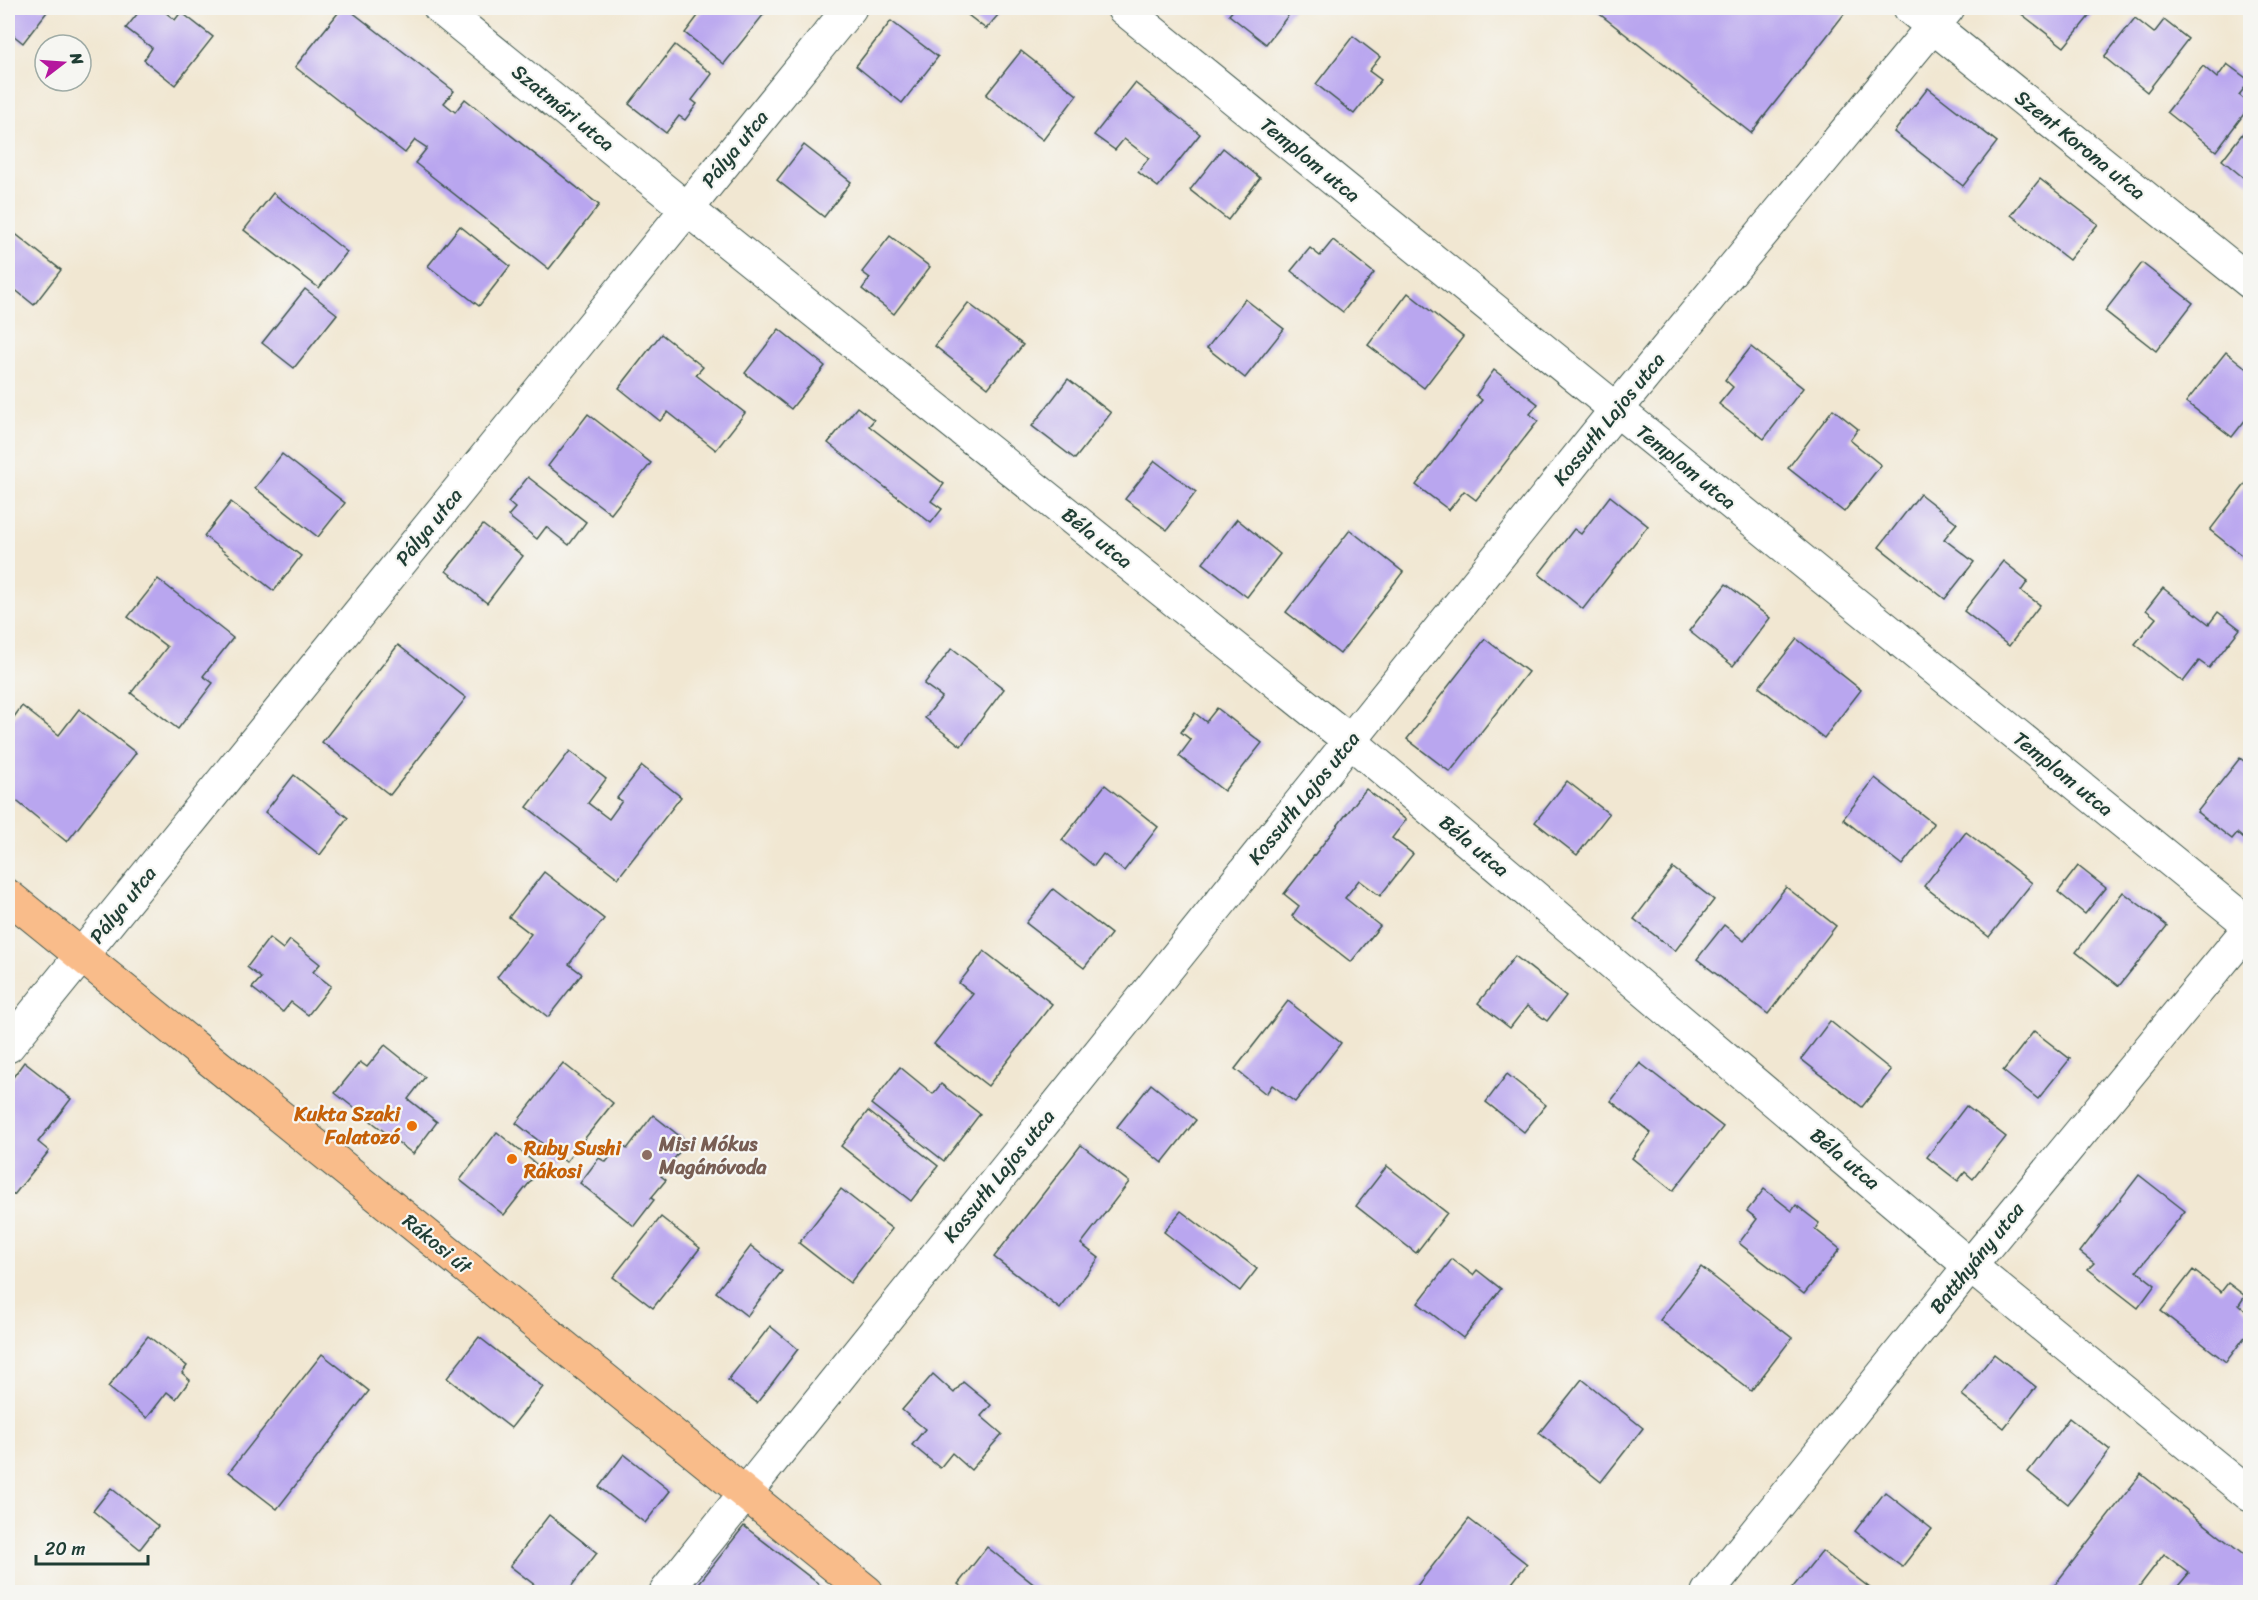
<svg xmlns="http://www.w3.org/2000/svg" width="2258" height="1600" viewBox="0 0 2258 1600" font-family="Sriracha,sans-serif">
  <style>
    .building { fill: #b9a6ef }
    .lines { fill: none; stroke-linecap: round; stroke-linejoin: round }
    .minor-casing { stroke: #3e564c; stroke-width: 35 }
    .major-casing { stroke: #3e564c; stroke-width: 35 }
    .minor { stroke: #fff; stroke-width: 33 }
    .major { stroke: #f9bc8a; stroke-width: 33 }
    .food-dot { fill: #e8710a; stroke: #f6f6f2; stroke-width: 2 }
    .education-dot { fill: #8d6e63; stroke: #f6f6f2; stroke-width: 2 }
    .labels { text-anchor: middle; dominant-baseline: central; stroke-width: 4.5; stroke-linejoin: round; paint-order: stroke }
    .street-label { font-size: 20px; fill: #1f3d34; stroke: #f6f6f2 }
    .food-label { font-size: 20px; font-weight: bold; fill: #c56008; stroke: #f6f6f2; text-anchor: end }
    .education-label { font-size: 20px; font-weight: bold; fill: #785e54; stroke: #f6f6f2; text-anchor: start }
  </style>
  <rect width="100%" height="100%" fill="#f6f6f2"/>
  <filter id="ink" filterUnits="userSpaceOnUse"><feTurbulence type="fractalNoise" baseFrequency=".0167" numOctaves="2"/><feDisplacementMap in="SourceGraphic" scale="12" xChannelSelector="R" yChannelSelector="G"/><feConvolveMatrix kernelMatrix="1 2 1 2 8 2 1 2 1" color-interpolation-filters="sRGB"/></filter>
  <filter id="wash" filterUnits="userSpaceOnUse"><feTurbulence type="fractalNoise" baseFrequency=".008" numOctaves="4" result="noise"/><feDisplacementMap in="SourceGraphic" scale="24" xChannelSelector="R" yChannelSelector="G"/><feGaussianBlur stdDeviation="1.35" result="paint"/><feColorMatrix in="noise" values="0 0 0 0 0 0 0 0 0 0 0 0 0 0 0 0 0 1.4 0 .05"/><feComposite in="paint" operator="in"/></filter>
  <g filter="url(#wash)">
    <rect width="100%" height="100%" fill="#f1e7d2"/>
    <g id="blocks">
      <g class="building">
        <polygon points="8,8 50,8 23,43 8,31"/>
        <polygon points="142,8 160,8 175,20 181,12 213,37 175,85 144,60 152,48 126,28"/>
        <polygon points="342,8 347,8 454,91 444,103 455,112 465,99 599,205 549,269 415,163 427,148 415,140 405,153 295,67"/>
        <polygon points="704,8 755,8 764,14 724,64 685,33"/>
        <polygon points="959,8 1004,8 986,29"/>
        <polygon points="1235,8 1294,8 1266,44 1229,15"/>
        <polygon points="1592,8 1837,8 1845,13 1751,133"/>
        <polygon points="2017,8 2096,8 2064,47 2015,9"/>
        <polygon points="2135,18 2154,33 2164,20 2188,39 2147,92 2104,57"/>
        <polygon points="891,21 938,57 902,103 856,66"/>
        <polygon points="1353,36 1380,57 1369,71 1381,80 1354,114 1316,84"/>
        <polygon points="675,45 712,74 692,100 697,104 685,120 679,116 666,133 629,104"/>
        <polygon points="1021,51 1077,95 1043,140 986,95"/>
        <polygon points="2227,64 2250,81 2239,95 2250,104 2250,106 2216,151 2167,112 2203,66 2217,78"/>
        <polygon points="1135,83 1200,134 1158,187 1138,172 1149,158 1124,139 1115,150 1094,135"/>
        <polygon points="1928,88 1997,142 1963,186 1894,132"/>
        <polygon points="2250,124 2250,183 2222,160"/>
        <polygon points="804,145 851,182 824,217 777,180"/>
        <polygon points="1223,148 1260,178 1228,220 1190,190"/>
        <polygon points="2040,179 2098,224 2069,260 2011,215"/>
        <polygon points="273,193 347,252 319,288 244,230"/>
        <polygon points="460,226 510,266 479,306 428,266"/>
        <polygon points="8,228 61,270 34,305 8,284"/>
        <polygon points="890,236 930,267 894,314 862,289 870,278 862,272"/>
        <polygon points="1333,240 1374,273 1343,312 1291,271 1310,248 1320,256"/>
        <polygon points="2142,263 2193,303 2156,351 2105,311"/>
        <polygon points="305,289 337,314 294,368 262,343"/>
        <polygon points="1408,293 1463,337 1424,388 1368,345"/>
        <polygon points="1245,299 1284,329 1245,378 1207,348"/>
        <polygon points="968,303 1023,345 988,388 935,346"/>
        <polygon points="779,329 825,366 791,409 745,373"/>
        <polygon points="661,334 703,367 696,375 745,413 716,450 668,412 660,421 619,388"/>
        <polygon points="1751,347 1803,388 1764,439 1719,404 1733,387 1725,380"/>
        <polygon points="2226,352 2250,371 2250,414 2232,437 2186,402"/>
        <polygon points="1494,370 1538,404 1530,414 1538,421 1476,500 1464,491 1449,510 1416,485 1482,400 1476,395"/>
        <polygon points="1068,379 1111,413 1075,459 1032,426"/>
        <polygon points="857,407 874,420 869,426 944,484 931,501 942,509 931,523 828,443"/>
        <polygon points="1833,409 1858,429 1850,440 1881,465 1844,512 1788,468"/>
        <polygon points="588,414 651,463 611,514 548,466"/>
        <polygon points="282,454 345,503 318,537 255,488"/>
        <polygon points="1155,461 1196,492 1167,530 1125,499"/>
        <polygon points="528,477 586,522 569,545 546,527 537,539 508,516 515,508 508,502"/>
        <polygon points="2250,478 2250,552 2245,558 2210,530"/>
        <polygon points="1920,494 1957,523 1944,539 1974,562 1945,599 1879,547"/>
        <polygon points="1610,496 1648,526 1583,609 1539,574 1574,529 1581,534"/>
        <polygon points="231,502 301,556 274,591 204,536"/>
        <polygon points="1237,519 1280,554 1247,597 1203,563"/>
        <polygon points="483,525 523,556 487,603 446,571"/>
        <polygon points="1350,530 1403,572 1340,654 1286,612"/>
        <polygon points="2003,561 2028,581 2021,591 2040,605 2009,646 1964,611"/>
        <polygon points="158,579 233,638 203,676 213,683 178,729 131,693 167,647 128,617"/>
        <polygon points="1726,584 1770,618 1733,666 1689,631"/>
        <polygon points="2163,588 2209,624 2218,612 2240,629 2209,668 2199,661 2183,682 2135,644 2156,618 2146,610"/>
        <polygon points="1485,639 1528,672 1450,772 1407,739"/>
        <polygon points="1797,639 1861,690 1824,738 1759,687"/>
        <polygon points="398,645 466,698 390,795 322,742"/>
        <polygon points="952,648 1004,689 961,746 925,718 942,697 924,684"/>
        <polygon points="22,706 59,735 79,709 136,753 67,842 8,794 8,725"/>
        <polygon points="1217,708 1262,743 1224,791 1179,756 1191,740 1181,732 1195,713 1206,722"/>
        <polygon points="570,751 606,779 588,803 609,819 622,801 617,798 642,766 681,797 618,878 527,807"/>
        <polygon points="2240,758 2250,766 2250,831 2244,839 2237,833 2232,839 2197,812"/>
        <polygon points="294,775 348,818 320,855 265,812"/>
        <polygon points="1875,778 1934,824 1902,865 1843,819"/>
        <polygon points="1567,781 1609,814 1577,855 1535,822"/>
        <polygon points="1105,785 1158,827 1124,871 1103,854 1094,866 1062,840"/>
        <polygon points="1366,789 1406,820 1392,838 1413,854 1380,896 1359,880 1345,898 1380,926 1351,962 1292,916 1299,906 1284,894"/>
        <polygon points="1966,832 2032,883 1989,937 1924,886"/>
        <polygon points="2078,866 2106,888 2085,914 2058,892"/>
        <polygon points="1673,868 1714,900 1675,951 1634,919"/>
        <polygon points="544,872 604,919 569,964 582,974 548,1017 497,977 531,934 509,917"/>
        <polygon points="1786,887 1836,926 1768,1014 1697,959 1724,925 1744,941"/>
        <polygon points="1053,889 1111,934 1084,968 1026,923"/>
        <polygon points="2123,892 2167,926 2119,986 2076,952"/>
        <polygon points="269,938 283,949 290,940 320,964 313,972 331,986 308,1015 291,1002 283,1012 252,988 261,978 247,967"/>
        <polygon points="984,951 1052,1004 988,1086 934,1044 973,994 959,983"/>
        <polygon points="1515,956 1566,996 1547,1021 1527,1006 1510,1028 1478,1003"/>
        <polygon points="1288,1001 1341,1043 1295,1102 1272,1085 1266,1094 1235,1069"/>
        <polygon points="1830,1021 1891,1070 1862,1107 1801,1059"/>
        <polygon points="2034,1031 2070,1059 2038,1099 2003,1071"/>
        <polygon points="385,1045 425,1077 408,1099 437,1122 413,1154 335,1093 360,1062 367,1067"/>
        <polygon points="24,1062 71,1099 38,1142 49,1151 14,1195 8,1190 8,1084"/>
        <polygon points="563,1063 613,1103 566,1162 516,1123"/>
        <polygon points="1640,1063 1723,1127 1673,1191 1632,1158 1651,1133 1611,1101"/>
        <polygon points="900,1067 933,1094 941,1084 980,1114 944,1161 871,1104"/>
        <polygon points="1507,1074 1546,1105 1524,1132 1486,1102"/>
        <polygon points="1151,1084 1196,1120 1162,1163 1117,1127"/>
        <polygon points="1966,1106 2006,1137 1973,1179 1965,1172 1958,1181 1927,1157"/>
        <polygon points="868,1111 938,1166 911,1201 841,1146"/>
        <polygon points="653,1115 687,1142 661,1176 666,1180 651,1198 654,1200 634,1226 580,1183 599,1158 606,1162 621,1144 627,1149"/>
        <polygon points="497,1132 541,1168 504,1215 460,1180"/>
        <polygon points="1081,1145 1129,1182 1081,1244 1099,1258 1060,1309 994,1257"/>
        <polygon points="1387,1166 1447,1213 1416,1253 1356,1206"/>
        <polygon points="2139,1175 2185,1211 2137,1271 2155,1285 2138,1308 2088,1269 2094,1263 2080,1252"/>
        <polygon points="841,1189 892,1229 850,1283 799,1243"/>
        <polygon points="1764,1189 1792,1211 1796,1205 1819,1223 1815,1229 1840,1249 1804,1294 1739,1243 1757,1219 1747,1211"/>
        <polygon points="1181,1211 1257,1269 1240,1291 1164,1232"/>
        <polygon points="661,1217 700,1248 653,1308 613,1277"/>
        <polygon points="751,1246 782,1271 747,1316 716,1292"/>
        <polygon points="1452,1259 1473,1275 1477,1270 1501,1289 1463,1338 1418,1303"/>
        <polygon points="1701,1267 1792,1338 1751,1391 1660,1320"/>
        <polygon points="2193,1270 2221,1292 2228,1283 2245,1296 2239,1305 2250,1315 2250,1330 2226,1362 2161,1311"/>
        <polygon points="770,1326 798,1349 757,1403 728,1380"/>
        <polygon points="148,1336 187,1366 182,1373 190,1380 176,1399 167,1392 147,1418 108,1387"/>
        <polygon points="479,1337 543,1387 511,1428 447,1378"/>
        <polygon points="322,1354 369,1391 277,1509 229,1472"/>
        <polygon points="1994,1354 2036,1387 2004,1428 1962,1395"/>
        <polygon points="933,1374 954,1393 963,1382 991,1405 981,1416 1002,1434 971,1470 952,1453 940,1468 912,1445 925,1429 902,1410"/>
        <polygon points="1582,1379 1643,1428 1601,1482 1539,1433"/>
        <polygon points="2069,1418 2110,1450 2068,1504 2028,1472"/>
        <polygon points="624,1454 670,1491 645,1523 599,1487"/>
        <polygon points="2141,1474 2250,1560 2250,1592 2173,1592 2189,1573 2164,1554 2135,1592 2049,1592"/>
        <polygon points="111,1488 158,1526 140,1549 93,1511"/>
        <polygon points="1885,1492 1932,1529 1902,1567 1855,1531"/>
        <polygon points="549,1515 597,1553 567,1592 544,1592 510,1566"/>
        <polygon points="1469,1519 1527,1564 1505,1592 1414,1592 1413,1591"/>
        <polygon points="744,1526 829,1592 692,1592"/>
        <polygon points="987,1547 1041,1590 1045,1592 969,1592 958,1584"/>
        <polygon points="1822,1551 1875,1592 1789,1592"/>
      </g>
    </g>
  </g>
  <g filter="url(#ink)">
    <use href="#blocks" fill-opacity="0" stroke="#3e564c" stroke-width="1.5"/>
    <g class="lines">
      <defs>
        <g id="minor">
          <polyline points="440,8 687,209 1350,741 1970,1266 2250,1495"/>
          <polyline points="1123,8 2250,925"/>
          <polyline points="1910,8 2250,282"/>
          <polyline points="8,1046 850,8"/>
          <polyline points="666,1592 1616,410 1948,8"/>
          <polyline points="1708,1592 1970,1266 2250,927"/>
        </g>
        <polyline id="major" points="8,896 867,1592"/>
      </defs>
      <use href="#minor" class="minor-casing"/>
      <use href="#major" class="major-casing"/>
      <use href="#minor" class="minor"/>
      <use href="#major" class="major"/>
    </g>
  </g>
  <g class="food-dot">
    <circle cx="412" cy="1126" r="6"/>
    <circle cx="512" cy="1159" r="6"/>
  </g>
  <circle class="education-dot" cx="647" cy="1155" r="6"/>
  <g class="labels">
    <g class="street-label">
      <text transform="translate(563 108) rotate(39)">Szatmári utca</text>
      <text transform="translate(2080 145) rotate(39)">Szent Korona utca</text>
      <text transform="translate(735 149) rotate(-51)">Pálya utca</text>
      <text transform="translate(1310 160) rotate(39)">Templom utca</text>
      <text transform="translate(1609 419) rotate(-51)">Kossuth Lajos utca</text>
      <text transform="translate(1686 467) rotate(39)">Templom utca</text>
      <text transform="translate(429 527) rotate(-51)">Pálya utca</text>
      <text transform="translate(1097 538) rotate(39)">Béla utca</text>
      <text transform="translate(2063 774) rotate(39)">Templom utca</text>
      <text transform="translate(1304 798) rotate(-51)">Kossuth Lajos utca</text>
      <text transform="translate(1474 846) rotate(40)">Béla utca</text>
      <text transform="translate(123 905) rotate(-51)">Pálya utca</text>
      <text transform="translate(1845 1159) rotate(40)">Béla utca</text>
      <text transform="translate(999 1176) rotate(-51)">Kossuth Lajos utca</text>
      <text transform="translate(437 1244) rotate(39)">Rákosi út</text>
      <text transform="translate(1977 1258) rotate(-51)">Batthyány utca</text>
    </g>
    <g class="food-label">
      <text x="400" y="1114">Kukta Szaki<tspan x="400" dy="23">Falatozó</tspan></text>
      <text x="524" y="1148" text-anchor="start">Ruby Sushi<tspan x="524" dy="23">Rákosi</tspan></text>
    </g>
    <g class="education-label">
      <text x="659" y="1144">Misi Mókus<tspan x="659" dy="23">Magánóvoda</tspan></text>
    </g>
  </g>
  <rect width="2258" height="1600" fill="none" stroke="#f6f6f2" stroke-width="30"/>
  <g transform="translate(63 63) rotate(73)"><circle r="28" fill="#f6f6f2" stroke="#a0aca6" stroke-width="1.5"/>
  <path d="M0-4.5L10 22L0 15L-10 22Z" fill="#b5179e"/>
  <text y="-9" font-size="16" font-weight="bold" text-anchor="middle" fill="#1f3d34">N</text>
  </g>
  <path d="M36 1555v9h112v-9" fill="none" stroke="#1f3d34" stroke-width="3"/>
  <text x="45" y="1555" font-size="18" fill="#1f3d34" stroke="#f6f6f2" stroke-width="4.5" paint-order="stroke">20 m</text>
</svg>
